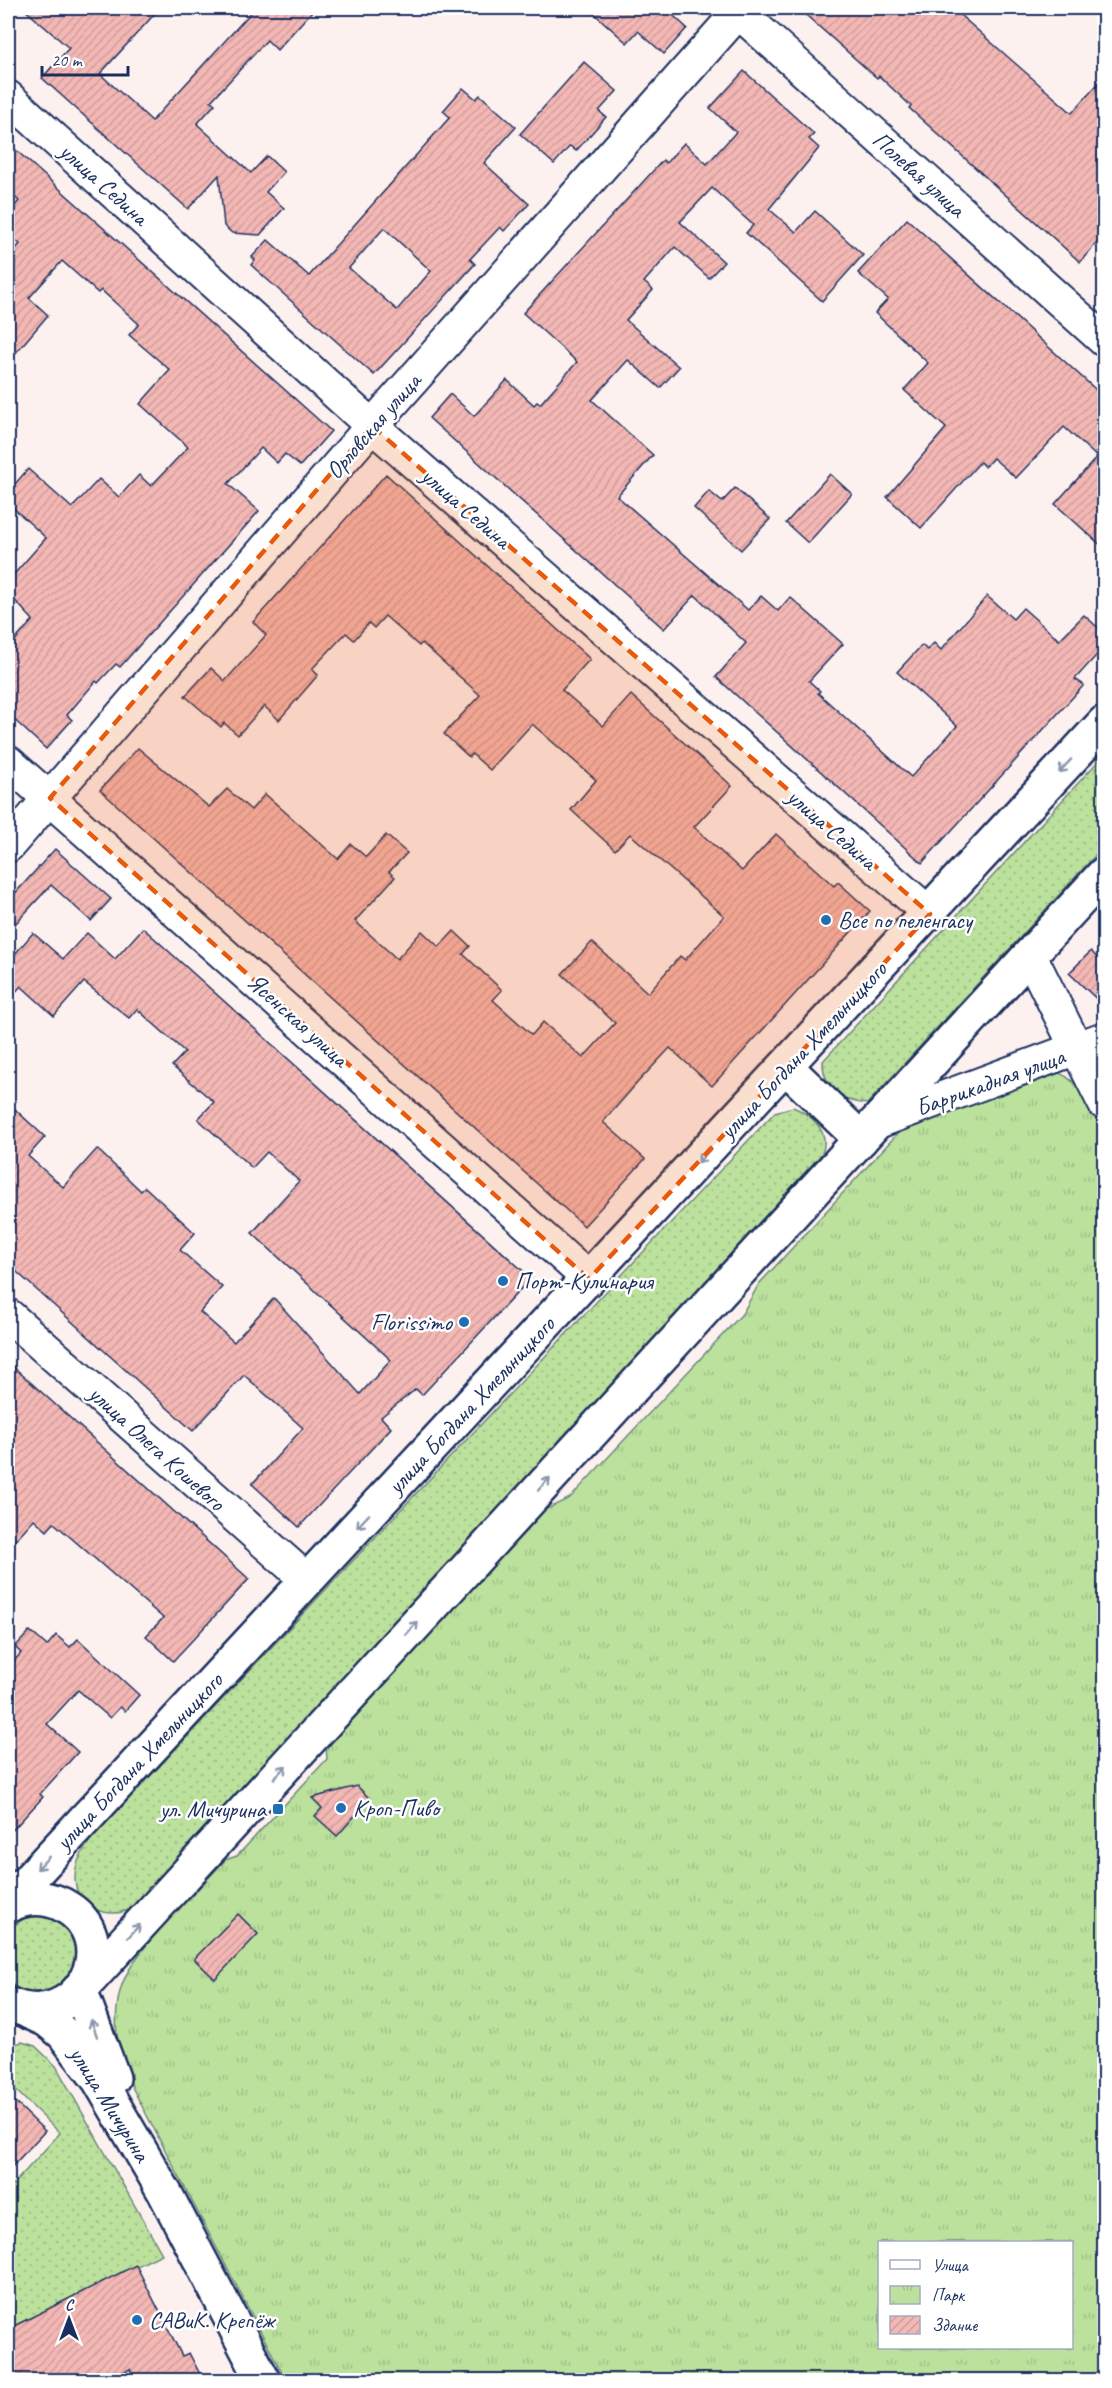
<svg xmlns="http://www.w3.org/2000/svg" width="1112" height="2388" viewBox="0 0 1112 2388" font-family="Caveat,sans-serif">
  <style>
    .grass { fill: url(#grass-dots); stroke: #6b887d; stroke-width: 1.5 }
    .park { fill: url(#park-tufts); stroke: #6b887d; stroke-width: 1.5; fill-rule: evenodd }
    .building { fill: url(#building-hatch); stroke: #1b2f5e; stroke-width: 1.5; fill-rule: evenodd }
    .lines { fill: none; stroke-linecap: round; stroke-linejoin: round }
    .minor-casing { stroke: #1b2f5e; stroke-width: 36 }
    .tertiary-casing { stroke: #1b2f5e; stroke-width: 38 }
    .secondary-casing { stroke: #1b2f5e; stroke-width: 38 }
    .minor { stroke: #fff; stroke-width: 32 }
    .tertiary { stroke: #fff; stroke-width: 33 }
    .secondary { stroke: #fff; stroke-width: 33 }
    .oneway { stroke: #8d97ae }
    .marked { fill: #e8590c; fill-opacity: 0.2; stroke: #e8590c; stroke-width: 4.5; stroke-dasharray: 12 8; stroke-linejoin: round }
    .poi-dot { fill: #1f6fb2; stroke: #fff; stroke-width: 2 }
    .labels { text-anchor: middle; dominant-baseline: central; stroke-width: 5; stroke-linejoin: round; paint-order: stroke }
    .street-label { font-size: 24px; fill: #1b2f5e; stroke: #fff }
    .poi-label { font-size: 24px; fill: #1b2f5e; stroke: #fff; text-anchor: start }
  </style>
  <defs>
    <pattern id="grass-dots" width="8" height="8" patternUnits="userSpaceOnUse" patternTransform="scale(1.5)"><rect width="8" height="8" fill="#bbe19c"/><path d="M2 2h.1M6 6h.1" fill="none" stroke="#a0c189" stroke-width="1.8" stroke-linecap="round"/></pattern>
    <pattern id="park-tufts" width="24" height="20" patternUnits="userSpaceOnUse" patternTransform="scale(1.5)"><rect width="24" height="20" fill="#bbe19c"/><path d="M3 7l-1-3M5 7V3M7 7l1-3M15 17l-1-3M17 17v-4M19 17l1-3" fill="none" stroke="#a0c189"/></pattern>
    <pattern id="building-hatch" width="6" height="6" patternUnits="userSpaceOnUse" patternTransform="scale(1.5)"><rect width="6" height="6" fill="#f3b7b4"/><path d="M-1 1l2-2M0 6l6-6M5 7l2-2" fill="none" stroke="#d09e9d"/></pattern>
  </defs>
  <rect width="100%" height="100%" fill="#fdf1f0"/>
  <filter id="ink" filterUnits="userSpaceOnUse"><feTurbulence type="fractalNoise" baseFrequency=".0167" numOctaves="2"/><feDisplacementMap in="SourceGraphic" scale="12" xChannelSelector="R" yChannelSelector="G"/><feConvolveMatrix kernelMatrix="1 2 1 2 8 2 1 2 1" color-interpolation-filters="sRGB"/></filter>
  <g filter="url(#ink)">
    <g class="grass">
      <path d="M1104 755V846L867 1104C843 1102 822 1087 823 1061Z"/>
      <path d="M793 1107C813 1115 832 1134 821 1155L133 1908C109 1921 74 1908 75 1877 75 1862 83 1851 91 1839L775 1112Z"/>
      <path d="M38 1916C115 1928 56 2031 8 1980V1930L25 1918Z"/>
      <polygon points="22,2042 35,2046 56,2066 162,2254 8,2329 8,2190 60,2133 8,2083 8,2046"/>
    </g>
    <path class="park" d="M1048 1069C1082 1077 1090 1106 1104 1135V2380H286L133 2089C127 2072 119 2056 117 2037 115 2015 117 1990 129 1970 151 1933 196 1893 225 1860L237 1856 327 1759 326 1745 540 1512 570 1498 742 1314 759 1284 900 1131 911 1123ZM880 2242H1072V2348H880Z"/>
    <g class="building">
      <polygon points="23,8 160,8 100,74 152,121 255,8 315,8 277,50 267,40 211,101 215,104 197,124 251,173 267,156 284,172 266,192 284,208 260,235 232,233 224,226 219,175 188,209 42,78 69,48"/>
      <polygon points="588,8 665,8 687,28 664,54 638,31 627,43"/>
      <polygon points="798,8 952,8 1072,113 1104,77 1104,235 1080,262 909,108 911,106 879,76 877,78"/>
      <polygon points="584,62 617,91 599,111 606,117 576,151 570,146 554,164 520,134"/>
      <polygon points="744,71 814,134 809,139 819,148 769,209 796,232 815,211 863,255 822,301 746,233 753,225 712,188 680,222 724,262 709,278 675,247 644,282 653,290 626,320 679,367 660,388 628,360 592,400 653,455 617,496 748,610 761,596 778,611 790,597 843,644 809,681 820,691 818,693 911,777 957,726 897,672 922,645 927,650 934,643 941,650 987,596 1013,619 1023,608 1059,640 1084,615 1104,633 1104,647 1075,679 1084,685 922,863 716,677 746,643 695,595 664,629 429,418 450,394 474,416 507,380 534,405 537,402 540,404 577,362 523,313 663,160 666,163 684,143 707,164 736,132 710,108"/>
      <path d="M463 88 476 99 480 95 516 127 484 163 529 204 504 231 500 227 470 259 475 264 374 375 251 265 255 260 252 257 268 240 309 276 450 117 443 111ZM384 228 431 271 397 310 349 268Z"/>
      <polygon points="8,143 331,431 300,466 285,454 277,463 261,448 228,484 259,511 120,667 116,664 98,683 96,681 67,715 72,720 46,749 8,714 8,648 33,620 8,593 8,581 46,538 8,503 8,492 28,469 72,508 99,479 119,497 139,475 151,486 188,447 140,404 170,370 129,335 139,324 101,290 98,293 62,261 29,298 48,315 8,362 8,258 20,244 8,234 8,214 19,201 8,191"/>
      <polygon points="907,219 1104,397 1104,548 1055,504 1097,457 1064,427 1016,478 993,458 985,467 980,462 921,528 887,497 946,428 904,390 928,363 875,313 888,299 858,273"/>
      <polygon points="386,474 590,659 562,690 603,726 631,695 732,786 694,827 742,871 776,834 834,886 838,882 870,911 712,1086 670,1048 638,1082 603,1122 645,1159 584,1226 100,790 138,748 209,807 227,789 251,810 265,794 338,859 351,844 366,857 386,835 407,853 389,872 395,877 355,921 397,959 422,931 439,947 454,931 470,946 463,954 502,990 493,1000 532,1035 543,1022 583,1058 615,1023 562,974 592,942 648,993 680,956 685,960 724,916 630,834 615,850 571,810 596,780 532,724 490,770 472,754 469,757 444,734 480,695 422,643 419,646 385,616 374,628 369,623 354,640 346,633 312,669 318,675 279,720 264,706 238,735 224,723 221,727 185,696 211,668 225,681 266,635 253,622"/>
      <polygon points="830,474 852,494 808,543 786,523"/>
      <polygon points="735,488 770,519 741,550 694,508 709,491 722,502"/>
      <polygon points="55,849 111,899 91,921 51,885 16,923 8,916 8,901"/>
      <polygon points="143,928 531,1278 422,1395 416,1389 381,1417 391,1428 299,1527 252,1484 303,1428 244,1375 193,1431 8,1264 8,1103 45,1137 28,1156 63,1187 97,1149 141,1191 145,1187 195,1233 180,1250 222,1287 200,1312 234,1342 274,1298 360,1394 391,1360 252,1233 299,1181 267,1152 252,1168 198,1119 214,1102 172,1066 185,1052 137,1009 129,1018 84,982 54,1016 21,986 8,1000 8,962 33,933 63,959 87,933 115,959"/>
      <polygon points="1091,951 1104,965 1104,1006 1069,973"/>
      <polygon points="8,1362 249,1579 173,1661 146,1636 163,1618 54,1523 47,1531 34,1519 8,1548"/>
      <polygon points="30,1631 47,1646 56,1635 70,1647 78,1639 139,1695 125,1711 120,1707 110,1718 78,1690 47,1724 78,1752 40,1794 43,1797 8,1835 8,1668 21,1653 15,1647"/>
      <polygon points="357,1786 370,1799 337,1836 315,1816 322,1808 312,1798"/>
      <polygon points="238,1914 258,1934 215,1979 194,1959"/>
      <polygon points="8,2095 45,2131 8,2171"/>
      <polygon points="136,2265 182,2356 189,2353 203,2380 135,2380 130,2369 107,2380 8,2380 8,2329"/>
    </g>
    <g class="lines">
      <defs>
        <g id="minor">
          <polyline points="734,8 1104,340"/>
          <polyline points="8,97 372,426 930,914"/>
          <polyline points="8,762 589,1279"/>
          <polyline points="8,846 372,426 742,8"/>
          <polyline points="1030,955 1104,1103"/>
          <polyline points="875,1123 1104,1038"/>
          <polyline points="8,1315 307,1580"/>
        </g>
        <g id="tertiary">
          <polyline points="80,1990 113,2078"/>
          <polyline points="29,2012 47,2020 63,2033 99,2080 165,2193 263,2380"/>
        </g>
        <g id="secondary">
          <polyline points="787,1068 861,1139"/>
          <polyline points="8,1902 1104,723"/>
          <path d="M8 1906C25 1897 43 1896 61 1904 128 1938 79 2036 8 2004"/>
          <polyline points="80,1990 1104,874"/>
        </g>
      </defs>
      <use href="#minor" class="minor-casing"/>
      <use href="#tertiary" class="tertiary-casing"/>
      <use href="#secondary" class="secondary-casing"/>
      <use href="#minor" class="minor"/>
      <use href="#tertiary" class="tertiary"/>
      <use href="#secondary" class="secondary"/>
    </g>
    <defs><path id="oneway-shaft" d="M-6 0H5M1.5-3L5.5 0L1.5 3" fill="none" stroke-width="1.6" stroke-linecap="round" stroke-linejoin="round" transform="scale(1.5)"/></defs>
    <g class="oneway">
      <use href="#oneway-shaft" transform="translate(1065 766) rotate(133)"/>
      <use href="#oneway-shaft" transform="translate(704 1156) rotate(133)"/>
      <use href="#oneway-shaft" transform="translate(544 1484) rotate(-47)"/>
      <use href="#oneway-shaft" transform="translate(363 1521) rotate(133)"/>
      <use href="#oneway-shaft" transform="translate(412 1628) rotate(-47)"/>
      <use href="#oneway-shaft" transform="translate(280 1772) rotate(-47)"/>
      <use href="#oneway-shaft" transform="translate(43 1863) rotate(133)"/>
      <use href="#oneway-shaft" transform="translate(134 1931) rotate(-47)"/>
      <use href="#oneway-shaft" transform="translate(94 2028) rotate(-109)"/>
    </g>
  </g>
  <path class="marked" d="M372 426 930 914 589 1279 50 798Z"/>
  <g class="poi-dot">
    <circle cx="826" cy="920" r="6"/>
    <circle cx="503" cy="1281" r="6"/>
    <circle cx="464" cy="1322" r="6"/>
    <circle cx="341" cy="1808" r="6"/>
    <rect x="272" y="1803" width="12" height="12" rx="3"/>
    <circle cx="137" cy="2320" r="6"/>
  </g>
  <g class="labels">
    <g class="street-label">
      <text transform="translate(919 174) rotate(42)">Полевая улица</text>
      <text transform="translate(104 184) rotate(42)">улица Седина</text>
      <text transform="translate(373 426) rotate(-49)">Орловская улица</text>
      <text transform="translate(466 508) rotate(41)">улица Седина</text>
      <text transform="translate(832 829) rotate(41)">улица Седина</text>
      <text transform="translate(298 1020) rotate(42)">Ясенская улица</text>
      <text transform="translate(803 1050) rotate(-47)">улица Богдана Хмельницкого</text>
      <text transform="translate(990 1082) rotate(-20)">Баррикадная улица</text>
      <text transform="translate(471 1405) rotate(-47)">улица Богдана Хмельницкого</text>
      <text transform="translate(157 1448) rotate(42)">улица Олега Кошевого</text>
      <text transform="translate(139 1761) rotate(-47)">улица Богдана Хмельницкого</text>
      <text transform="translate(110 2104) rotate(58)">улица Мичурина</text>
    </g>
    <g class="poi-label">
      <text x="838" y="920">Все по пеленгасу</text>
      <text x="515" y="1281">Порт-Кулинария</text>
      <text x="452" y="1322" text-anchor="end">Florissimo</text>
      <text x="353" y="1808">Кроп-Пиво</text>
      <text x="266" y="1809" text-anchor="end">ул. Мичурина</text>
      <text x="149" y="2320">САВиК. Крепёж</text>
    </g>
  </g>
  <rect width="1112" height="2388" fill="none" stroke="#fff" stroke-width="30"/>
  <rect x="15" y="15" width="1082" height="2358" fill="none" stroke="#1b2f5e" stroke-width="2" filter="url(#ink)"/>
  <rect x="878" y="2241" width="195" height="108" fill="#ffffff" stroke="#a4acbf" stroke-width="1.5"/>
  <rect x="890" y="2260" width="30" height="9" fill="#ffffff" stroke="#a4acbf" stroke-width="1.5"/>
  <text x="932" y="2271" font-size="18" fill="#1b2f5e">Улица</text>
  <rect x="890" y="2286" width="30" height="18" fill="url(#park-tufts)" stroke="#a4acbf" stroke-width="1.5"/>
  <text x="932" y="2301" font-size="18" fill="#1b2f5e">Парк</text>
  <rect x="890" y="2316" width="30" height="18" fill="url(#building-hatch)" stroke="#a4acbf" stroke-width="1.5"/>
  <text x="932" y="2331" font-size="18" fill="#1b2f5e">Здание</text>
  <g transform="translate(69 2319)" stroke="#ffffff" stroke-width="4.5" paint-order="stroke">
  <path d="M0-4.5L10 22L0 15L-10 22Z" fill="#1b2f5e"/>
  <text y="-9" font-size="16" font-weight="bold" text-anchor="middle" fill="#1b2f5e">С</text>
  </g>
  <path d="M42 66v9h86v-9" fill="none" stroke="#1b2f5e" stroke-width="3"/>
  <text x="51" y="66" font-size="18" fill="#1b2f5e" stroke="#ffffff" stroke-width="4.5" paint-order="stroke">20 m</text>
</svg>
